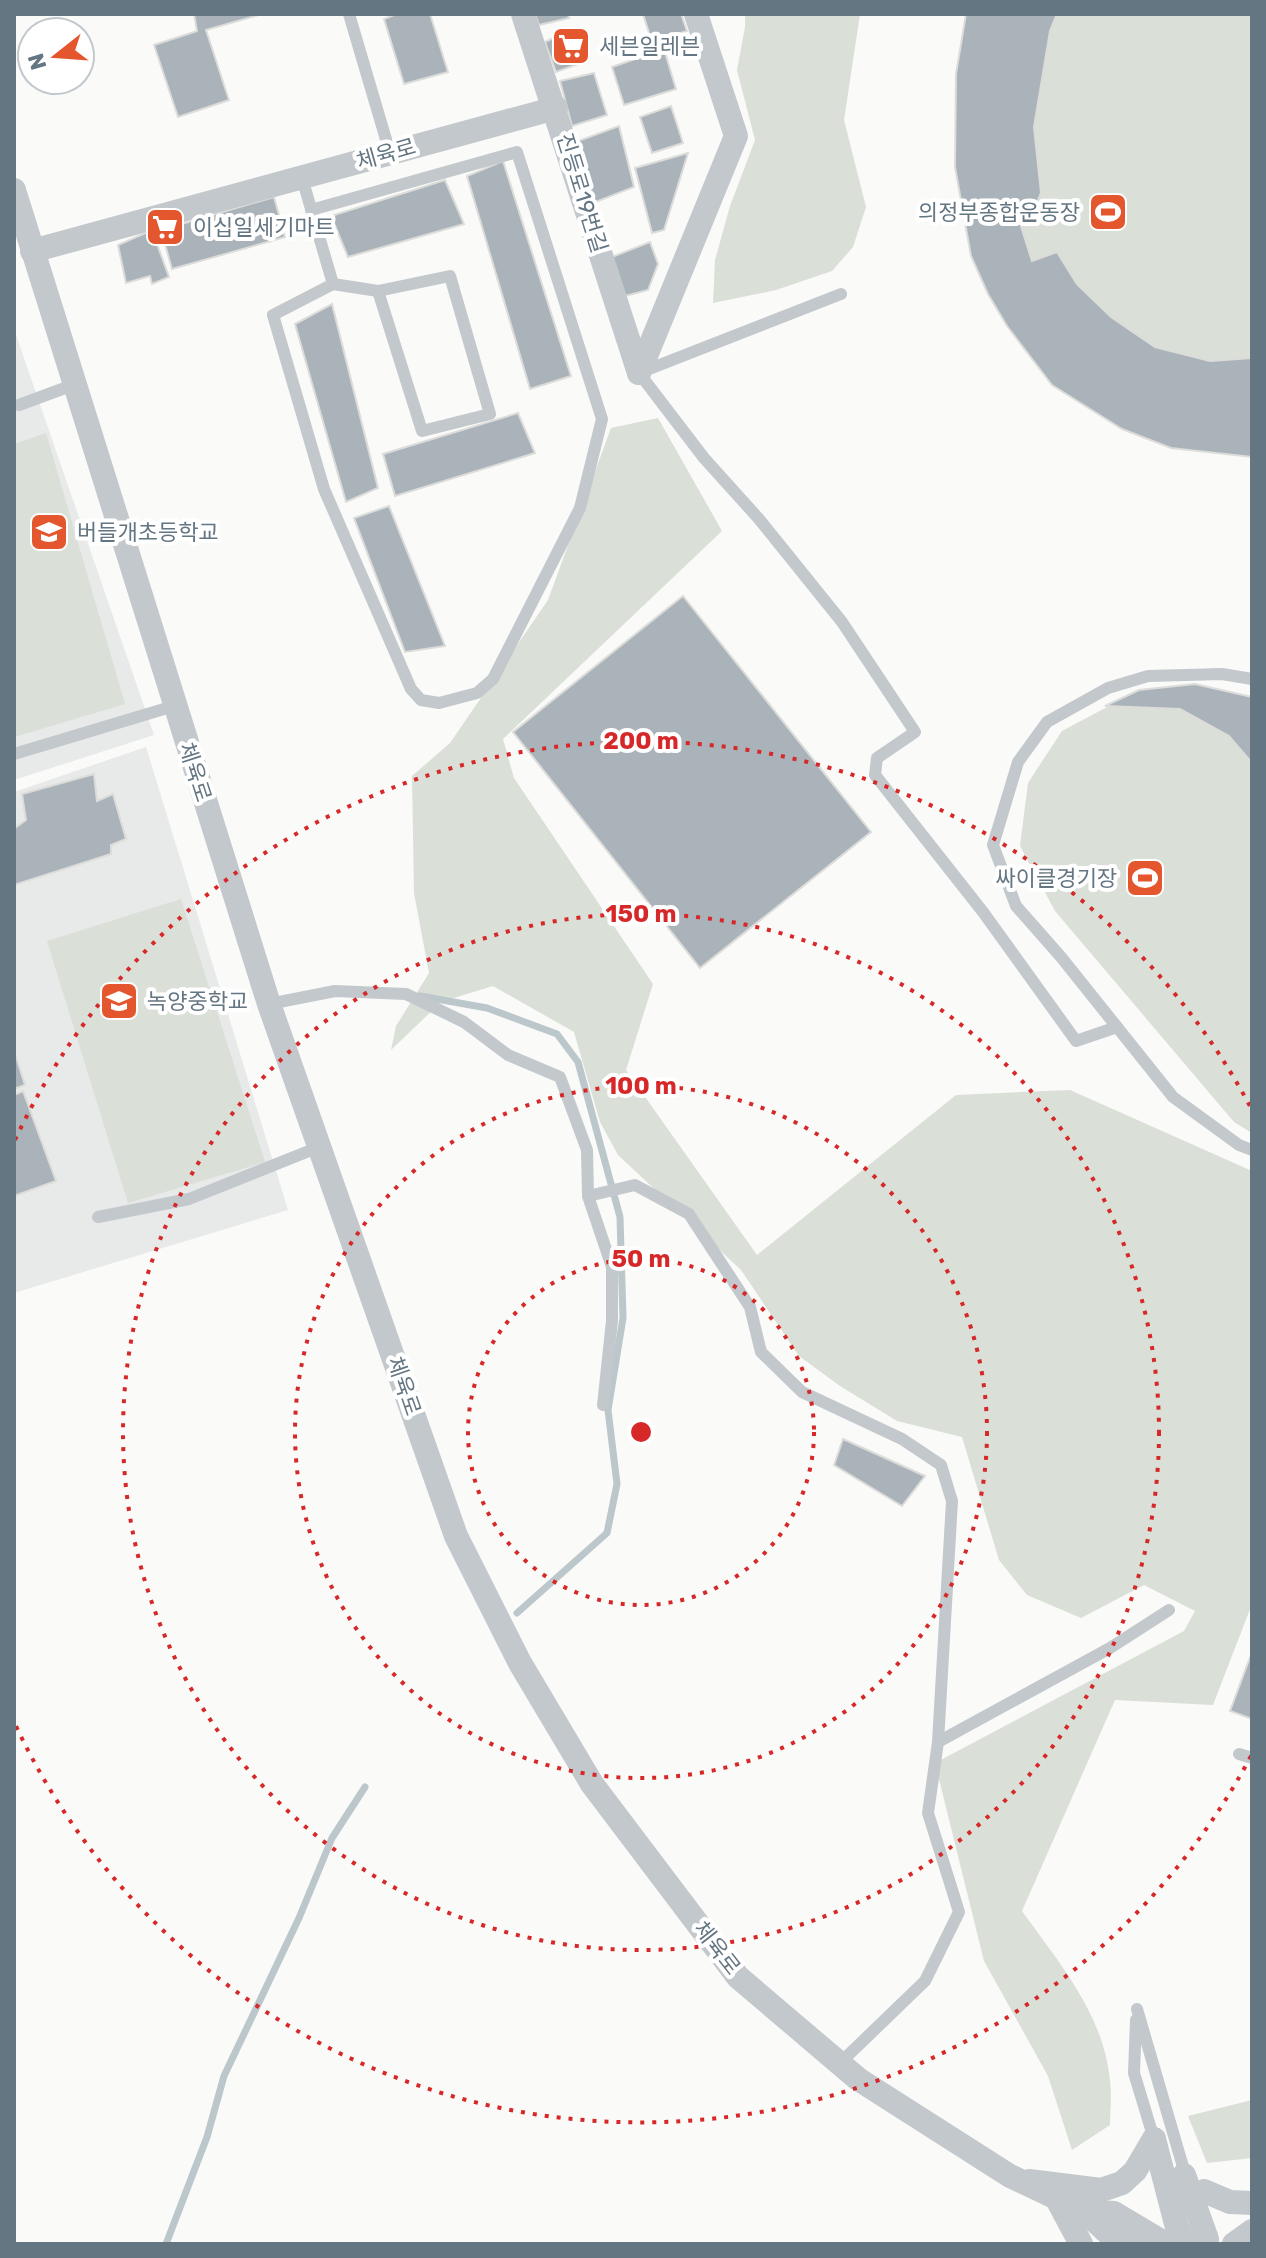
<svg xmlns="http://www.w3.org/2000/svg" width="1266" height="2258" viewBox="0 0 1266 2258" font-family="Rubik,'Noto Sans KR',sans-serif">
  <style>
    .built { fill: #e8e9e9 }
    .green { fill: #dadfd7 }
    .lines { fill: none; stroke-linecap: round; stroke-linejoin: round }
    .stream { stroke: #bbc7cb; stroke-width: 7 }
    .building { fill: #aab3b9; stroke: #dcdcda; stroke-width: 2 }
    .lane { stroke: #c3c8cc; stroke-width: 12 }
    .street { stroke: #c3c8cc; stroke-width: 24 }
    .ring { fill: none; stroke: #d62828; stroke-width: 4; stroke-dasharray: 4 8 }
    .labels { text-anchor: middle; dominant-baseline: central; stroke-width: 8; stroke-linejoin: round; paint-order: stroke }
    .poi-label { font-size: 22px; fill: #657683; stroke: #fff; text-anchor: start }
    .street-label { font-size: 22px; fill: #657683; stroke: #fff }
    .centre { fill: #d62828; stroke: #fff; stroke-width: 4 }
    .ring-label { font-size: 24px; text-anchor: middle; font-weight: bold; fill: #d62828; stroke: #fff; stroke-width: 8; stroke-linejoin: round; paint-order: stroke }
  </style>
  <rect width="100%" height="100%" fill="#fafaf8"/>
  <g class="built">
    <polygon points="14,329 154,735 14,780"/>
    <polygon points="146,747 288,1210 14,1293 14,792"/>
  </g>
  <g class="green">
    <polygon points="745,14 860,14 844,120 866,207 853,247 832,271 776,290 713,303 715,260 730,206 755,140 737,70 745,27"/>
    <polygon points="966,14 1252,14 1252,457 1171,448 1052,385 1007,326 988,294 971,256 956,74"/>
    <path d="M658 418 722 531 503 739 514 778 653 984 626 1070 757 1255 956 1095 1070 1090 1252 1171V1604L1213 1705 1115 1700 1022 1911C1060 1964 1104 2015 1110 2081 1112 2096 1110 2111 1110 2125L1072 2150 1048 2076 984 1961 935 1763 1184 1631 1195 1611 1144 1585 1081 1618 1027 1595 999 1560 962 1437 897 1421 840 1386 799 1356 741 1270 618 1155 600 1122 574 1032 493 986 441 1002 391 1050 396 1026 429 973 414 893 412 776 450 743 548 600 611 428Z"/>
    <polygon points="46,433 125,704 14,737 14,444"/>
    <polygon points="1195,684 1252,697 1252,1133 1234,1122 1055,911 1020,846 1028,783 1062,731 1139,690"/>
    <polygon points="181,899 265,1162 128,1203 47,941"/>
    <polygon points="1252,2100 1252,2158 1207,2163 1188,2116"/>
  </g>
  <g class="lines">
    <g class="stream">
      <polyline points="420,996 487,1008 557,1034 578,1062 620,1217 623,1318 608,1410 617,1484 607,1533 517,1613"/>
      <polyline points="166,2244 207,2137 224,2076 299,1918 332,1838 365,1787"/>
    </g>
  </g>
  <g class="building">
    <polygon points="194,14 262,14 206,30 229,100 178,117 154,45 197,31"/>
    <polygon points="397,14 430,14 448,72 404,84 384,19"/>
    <polygon points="535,14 568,14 569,18 539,25"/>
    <polygon points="643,14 681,14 687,31 652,42"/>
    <polygon points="966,14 1057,14 1050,31 1034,127 1041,193 1029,222 1021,226 1032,261 1057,252 1077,284 1111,317 1155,347 1210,361 1252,358 1252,457 1171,448 1122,429 1052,385 1007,326 988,294 971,256 955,167 956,74"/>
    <polygon points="574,28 584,62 556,72 545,42"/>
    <polygon points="664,49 676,89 624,105 612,67"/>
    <polygon points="594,73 607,115 572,126 560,81"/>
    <polygon points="671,106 683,143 652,153 640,117"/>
    <polygon points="619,126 634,187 593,203 570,144"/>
    <polygon points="688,153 664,230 652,233 635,168"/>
    <polygon points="503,161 571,376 530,389 467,176"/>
    <polygon points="445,180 464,224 348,257 331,216"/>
    <polygon points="274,197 285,237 172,269 161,230"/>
    <polygon points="152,230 169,277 152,284 150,276 126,283 118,245"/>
    <polygon points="650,242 658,264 648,290 625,296 612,257"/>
    <polygon points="332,304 378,488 346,502 295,324"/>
    <polygon points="518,413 535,453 395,496 383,454"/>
    <polygon points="389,506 445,646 405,652 354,518"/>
    <polygon points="683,596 871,832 700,968 513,732"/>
    <polygon points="1195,684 1252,697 1252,763 1229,736 1180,709 1105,706 1139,690"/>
    <polygon points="94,774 97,801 113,794 126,839 111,845 111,854 14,885 14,825 15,828 26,820 22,794"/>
    <polygon points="14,1051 25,1085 14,1089"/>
    <polygon points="23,1091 56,1181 14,1196 14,1095"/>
    <polygon points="843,1439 925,1476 902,1506 834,1465"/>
    <polygon points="1252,1652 1252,1719 1230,1711"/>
  </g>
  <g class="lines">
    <g class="lane">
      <polyline points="349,14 390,153"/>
      <polyline points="302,178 333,284 273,315 324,489 411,689 421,700 439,703 477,693 493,679 580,508 602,419 517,152 311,210"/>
      <polygon points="450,276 490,414 422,431 378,291"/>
      <polyline points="333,284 378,291"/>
      <polyline points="841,294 639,373 704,458 759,519 842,622 915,732 877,758 875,775 983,912 1076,1041 1117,1027"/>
      <polyline points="19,405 73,385"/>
      <polyline points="1252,679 1222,674 1148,676 1108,688 1047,722 1018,762 993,845 1016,906 1061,957 1173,1097 1239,1145 1252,1150"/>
      <polyline points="14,754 174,706"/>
      <polyline points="269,1004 335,991 406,994 464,1022 508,1055 560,1077 587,1150 588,1196 612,1267 612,1321 603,1405"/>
      <polyline points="588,1196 635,1185 689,1214 750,1307 761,1352 802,1392 902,1439 941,1465 952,1501 938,1742"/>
      <polyline points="98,1217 189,1199 319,1147"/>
      <polyline points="1239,1754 1252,1758"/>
      <polyline points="1137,2009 1186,2177"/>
      <polyline points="1136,2020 1134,2073 1154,2139"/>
      <polyline points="840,2063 925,1981 959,1912 928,1813 938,1742 1110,1648 1169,1610"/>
    </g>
    <g class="street">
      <polyline points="523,14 639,373"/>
      <polyline points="14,190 269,1004 456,1536 520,1663 592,1784 738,1977 858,2079 1010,2176 1084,2211 1114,2213 1166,2244"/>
      <polyline points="32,251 556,108"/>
      <polyline points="639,373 736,136 696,14"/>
      <polyline points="1154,2139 1176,2224 1184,2244"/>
      <polyline points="1184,2175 1207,2239"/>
      <polyline points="1029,2181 1101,2190 1122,2183 1135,2171 1154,2139"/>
      <polyline points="1204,2191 1230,2202 1252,2203"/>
      <polyline points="1058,2201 1081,2244"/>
      <polyline points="1084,2211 1108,2233 1129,2244"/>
      <polyline points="1234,2244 1252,2231"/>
    </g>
  </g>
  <g class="ring">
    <circle cx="641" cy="1432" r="173"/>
    <circle cx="641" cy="1432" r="346"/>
    <circle cx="641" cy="1432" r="518"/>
    <path d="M1251 1756A691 691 0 0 1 15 1724M15 1140A691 691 0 0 1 1251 1108"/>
  </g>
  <defs>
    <symbol id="supermarket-square" viewBox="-11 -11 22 22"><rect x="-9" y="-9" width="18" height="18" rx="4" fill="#e4572e" stroke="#fff"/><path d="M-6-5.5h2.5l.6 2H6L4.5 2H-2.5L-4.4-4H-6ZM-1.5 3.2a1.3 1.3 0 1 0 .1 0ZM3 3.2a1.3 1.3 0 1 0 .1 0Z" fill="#fff"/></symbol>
    <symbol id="stadium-square" viewBox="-11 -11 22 22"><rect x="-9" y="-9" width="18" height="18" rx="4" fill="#e4572e" stroke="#fff"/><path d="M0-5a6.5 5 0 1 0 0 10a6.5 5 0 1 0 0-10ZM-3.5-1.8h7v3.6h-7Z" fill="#fff"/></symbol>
    <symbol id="school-square" viewBox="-11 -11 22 22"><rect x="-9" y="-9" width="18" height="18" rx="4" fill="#e4572e" stroke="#fff"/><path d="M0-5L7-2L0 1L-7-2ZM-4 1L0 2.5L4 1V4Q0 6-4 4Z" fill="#fff"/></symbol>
  </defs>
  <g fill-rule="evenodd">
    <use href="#supermarket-square" x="549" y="24" width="44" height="44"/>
    <use href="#stadium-square" x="1086" y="190" width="44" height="44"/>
    <use href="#supermarket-square" x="143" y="205" width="44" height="44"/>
    <use href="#school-square" x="27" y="510" width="44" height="44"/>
    <use href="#stadium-square" x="1123" y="856" width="44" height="44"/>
    <use href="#school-square" x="97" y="979" width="44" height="44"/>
  </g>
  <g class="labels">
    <g class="poi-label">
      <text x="599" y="46">세븐일레븐</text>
      <text x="1080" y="212" text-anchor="end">의정부종합운동장</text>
      <text x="193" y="227">이십일세기마트</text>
      <text x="77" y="532">버들개초등학교</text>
      <text x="1117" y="878" text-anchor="end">싸이클경기장</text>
      <text x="147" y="1001">녹양중학교</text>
    </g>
    <g class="street-label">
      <text transform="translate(386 154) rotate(-16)">체육로</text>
      <text transform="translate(582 193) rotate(73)">진등로19번길</text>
      <text transform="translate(195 772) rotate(72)">체육로</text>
      <text transform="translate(404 1386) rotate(71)">체육로</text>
      <text transform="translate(717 1948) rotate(52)">체육로</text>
    </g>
  </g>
  <circle cx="641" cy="1432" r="12" class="centre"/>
  <g class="ring-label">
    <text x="641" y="749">200 m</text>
    <text x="641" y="922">150 m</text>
    <text x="641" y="1094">100 m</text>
    <text x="641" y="1267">50 m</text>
  </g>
  <rect width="1266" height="2258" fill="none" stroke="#657683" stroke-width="32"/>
  <g transform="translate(56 56) rotate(253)"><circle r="38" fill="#ffffff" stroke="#c1c8cd" stroke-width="2"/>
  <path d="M0-6L14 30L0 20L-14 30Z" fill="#e4572e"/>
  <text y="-12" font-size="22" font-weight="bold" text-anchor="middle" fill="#657683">N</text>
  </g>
</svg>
